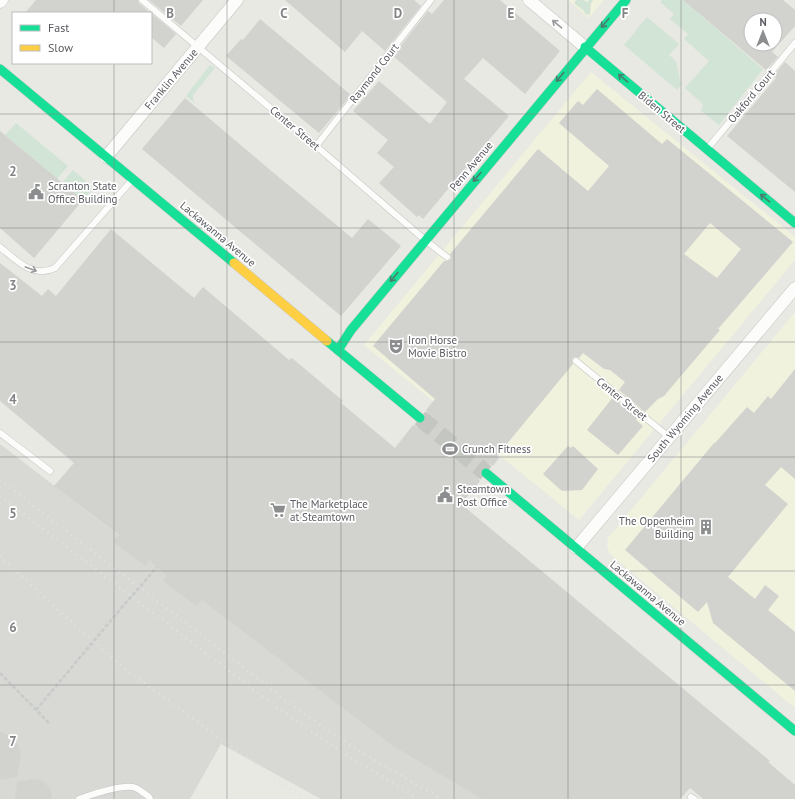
<svg xmlns="http://www.w3.org/2000/svg" width="795" height="799" viewBox="0 0 795 799" font-family="'PT Sans',sans-serif">
  <style>
    .commercial { fill: #f1f2dd }
    .industrial { fill: #d8d8d4 }
    .green { fill: #d2e4d5 }
    .building { fill: #d2d2ce; fill-rule: evenodd }
    .lines { fill: none; stroke-linecap: round; stroke-linejoin: round }
    .secondary-tunnel { stroke: #c4c6c2; stroke-width: 17; stroke-dasharray: 17 8; stroke-linecap: butt }
    .lane-casing { stroke: #c6c7c5; stroke-width: 7 }
    .street-casing { stroke: #c6c7c5; stroke-width: 13 }
    .fast-casing { stroke: #c5c6c5; stroke-width: 10 }
    .slow-casing { stroke: #c5c6c5; stroke-width: 10 }
    .path { stroke: #c7cbca; stroke-width: 2.5; stroke-dasharray: 4 2; stroke-linecap: butt }
    .lane { stroke: #fcfcfb; stroke-width: 6 }
    .street { stroke: #fcfcfb; stroke-width: 12 }
    .fast { stroke: #16e098; stroke-width: 9 }
    .slow { stroke: #ffcf43; stroke-width: 9 }
    .rail { stroke: #e2e2e1; stroke-width: 3; stroke-dasharray: 1 5; stroke-linecap: butt }
    .path-bridge { stroke: #c7cbca; stroke-width: 2.5; stroke-dasharray: 4 2; stroke-linecap: butt }
    .oneway { stroke: #497c6e }
    .oneway2 { stroke: #9b9b9e }
    .grid { fill: none; stroke: #828385; stroke-width: 1; stroke-opacity: 0.55 }
    .labels { text-anchor: middle; dominant-baseline: central; stroke-width: 3.5; stroke-linejoin: round; paint-order: stroke }
    .street-label { font-size: 11px; fill: #5a5b60; stroke: #fff }
    .poi-label { font-size: 11px; fill: #5a5b60; stroke: #fff; text-anchor: start }
    .grid-label { font-size: 13px; text-anchor: middle; font-weight: bold; fill: #828385; stroke: #fff; stroke-width: 3.5; stroke-linejoin: round; paint-order: stroke }
  </style>
  <rect width="100%" height="100%" fill="#e8e9e3"/>
  <g class="commercial">
    <polygon points="568,0 604,0 589,18"/>
    <polygon points="591,72 795,237 795,260 579,520 364,345"/>
    <polygon points="795,312 795,708 616,559 610,554 607,546 608,538"/>
  </g>
  <polygon class="industrial" points="0,444 391,745 483,799 321,799 221,744 190,799 0,799"/>
  <g class="green">
    <polygon points="576,0 584,0 587,2 589,0 593,0 591,3 590,15 585,14 584,11 574,3"/>
    <polygon points="662,0 683,0 763,69 719,125 701,111 703,104 685,88 709,61 684,39 688,34 670,19 674,14 660,2"/>
    <polygon points="647,17 679,44 669,55 676,61 681,85 677,90 624,45"/>
    <polygon points="210,65 215,68 193,95 193,100 196,104 186,96"/>
    <polygon points="16,123 68,166 57,179 5,135"/>
    <polygon points="73,170 94,188 83,200 62,183"/>
  </g>
  <g class="building">
    <polygon points="36,0 138,0 139,3 150,13 25,13"/>
    <polygon points="149,0 203,0 181,26"/>
    <polygon points="285,0 414,0 421,6 385,51 362,31 345,52"/>
    <polygon points="444,0 500,0 560,51 525,94 483,58 464,79 509,116 423,219 419,215 417,217 379,183 394,167 377,153 388,140 353,111 379,81 430,124 447,102 393,56 428,11 432,14"/>
    <path d="M683 0H783L795 10V26L772 52 778 57 766 70ZM751 20H775V44H751Z"/>
    <polygon points="151,13 176,34 164,48 151,37"/>
    <polygon points="260,19 351,95 319,133 226,56 241,39 243,40"/>
    <polygon points="785,62 795,71 795,192 727,136 776,78 773,76"/>
    <path d="M597 89 662 144 667 139 793 242 718 329 720 330 664 396 658 399 645 412 619 390 625 382 610 370 604 369 583 353 579 358 576 357 573 358 572 361 573 364 505 446 497 456 499 458 493 466 487 463 482 464 478 467 476 471 477 476 480 481 461 504 770 761 768 762 795 785V799H703L690 788 680 799H482L391 745 202 600 196 606 163 581 167 576 149 560 145 566 113 542 119 535 54 486 74 463 0 401V263L42 296 48 289 56 296 111 229 194 298 203 287 289 360 292 358 343 401 341 403 395 448 413 425 419 428 424 427 428 424 430 420 429 415 426 410 435 399 373 346 444 261H447L450 260 451 257 450 254 538 149 588 191 609 166 559 123 578 101 583 105ZM710 223 741 249 717 278 684 254Z"/>
    <polygon points="185,98 269,169 352,238 368,219 401,246 341,316 142,149"/>
    <polygon points="0,131 83,200 34,258 0,228"/>
    <polygon points="795,369 795,479 781,467 765,485 788,504 728,577 755,599 765,585 779,596 768,610 795,632 795,691 713,623 707,602 698,612 625,550 714,443 715,443 747,407 754,413 768,396 771,399"/>
    <polygon points="613,397 638,418 636,420 643,426 618,455 587,430"/>
    <polygon points="568,446 571,448 573,446 598,469 582,490 562,491 543,474"/>
    <polygon points="0,731 12,737 18,745 21,755 17,777 0,780"/>
    <polygon points="33,779 40,780 46,784 51,791 52,799 15,799 17,782"/>
  </g>
  <g class="lines">
    <polyline class="secondary-tunnel" points="420,418 486,473"/>
    <defs>
      <g id="lane">
        <polyline points="142,0 316,146 425,240 447,257"/>
        <polyline points="316,146 431,0"/>
        <polyline points="708,148 795,43"/>
        <path d="M0 247C16 260 33 279 55 268L132 180"/>
        <polyline points="576,361 669,437"/>
        <polyline points="0,433 50,471"/>
        <polyline points="691,797 694,799"/>
        <path d="M79 799C91 795 124 783 136 788 140 790 145 794 149 797L150 799"/>
      </g>
      <g id="street">
        <polyline points="529,0 585,47"/>
        <polyline points="0,2 2,0"/>
        <polyline points="106,157 237,0"/>
        <polyline points="576,548 795,288"/>
      </g>
      <g id="fast">
        <polyline points="585,47 795,223"/>
        <polyline points="0,69 234,263"/>
        <polyline points="327,341 420,418"/>
        <polyline points="338,350 351,330 626,0"/>
        <polyline points="486,473 795,731"/>
      </g>
      <polyline id="slow" points="234,263 327,341"/>
    </defs>
    <use href="#lane" class="lane-casing"/>
    <use href="#street" class="street-casing"/>
    <use href="#fast" class="fast-casing"/>
    <use href="#slow" class="slow-casing"/>
    <polyline class="path" points="0,673 49,723"/>
    <use href="#lane" class="lane"/>
    <use href="#street" class="street"/>
    <use href="#fast" class="fast"/>
    <use href="#slow" class="slow"/>
    <g class="rail">
      <polyline points="0,480 304,714 354,748 441,799"/>
      <polyline points="0,496 279,709 348,756 419,799"/>
      <polyline points="0,556 60,612 125,669 270,775 305,799"/>
    </g>
    <polyline class="path-bridge" points="36,710 123,606 157,567"/>
  </g>
  <defs><path id="oneway-shaft" d="M-6 0H5M1.5-3L5.5 0L1.5 3" fill="none" stroke-width="1.6" stroke-linecap="round" stroke-linejoin="round"/></defs>
  <g class="oneway">
    <use href="#oneway-shaft" transform="translate(605 23) rotate(131)"/>
    <use href="#oneway-shaft" transform="translate(560 77) rotate(130)"/>
    <use href="#oneway-shaft" transform="translate(623 78) rotate(-140)"/>
    <use href="#oneway-shaft" transform="translate(477 177) rotate(130)"/>
    <use href="#oneway-shaft" transform="translate(765 198) rotate(-140)"/>
    <use href="#oneway-shaft" transform="translate(394 277) rotate(130)"/>
  </g>
  <g class="oneway2">
    <use href="#oneway-shaft" transform="translate(557 24) rotate(-140)"/>
    <use href="#oneway-shaft" transform="translate(31 269) rotate(20)"/>
  </g>
  <path class="grid" d="M114 0V13M227 0V799M341 0V799M454 0V799M568 0V799M681 0V799M114 63V799M0 114H795M0 228H795M0 342H795M0 457H795M0 571H795M0 685H795"/>
  <defs>
    <symbol id="civic-bare" viewBox="-9 -9 18 18"><path d="M-.6-6.5H3V-4.5H.6V-3L4-1V1h2V6H-6V1h2V-1L-.6-3ZM-1.2 2.5V6h2.4V2.5Z" fill="#8c8d8e" stroke="#fff" stroke-width="2.5" paint-order="stroke"/></symbol>
    <symbol id="theatre-bare" viewBox="-9 -9 18 18"><path d="M-5-5.5Q0-4 5-5.5V0Q5 5 0 6Q-5 5-5 0ZM-3.3-2.5H-1v1.5H-3.3ZM1-2.5H3.3v1.5H1ZM-2.8 1Q0 5.5 2.8 1Z" fill="#8c8d8e" stroke="#fff" stroke-width="2.5" paint-order="stroke"/></symbol>
    <symbol id="stadium-bare" viewBox="-9 -9 18 18"><path d="M0-5a6.5 5 0 1 0 0 10a6.5 5 0 1 0 0-10ZM-3.5-1.8h7v3.6h-7Z" fill="#8c8d8e" stroke="#fff" stroke-width="2.5" paint-order="stroke"/></symbol>
    <symbol id="supermarket-bare" viewBox="-9 -9 18 18"><path d="M-6-5.5h2.5l.6 2H6L4.5 2H-2.5L-4.4-4H-6ZM-1.5 3.2a1.3 1.3 0 1 0 .1 0ZM3 3.2a1.3 1.3 0 1 0 .1 0Z" fill="#8c8d8e" stroke="#fff" stroke-width="2.5" paint-order="stroke"/></symbol>
    <symbol id="building-bare" viewBox="-9 -9 18 18"><path d="M-4-6H4V6H1V3H-1V6H-4ZM-2.5-4.3h1.7v1.8h-1.7ZM.8-4.3h1.7v1.8H.8ZM-2.5-1h1.7V.8h-1.7ZM.8-1h1.7V.8H.8Z" fill="#8c8d8e" stroke="#fff" stroke-width="2.5" paint-order="stroke"/></symbol>
  </defs>
  <g fill-rule="evenodd">
    <use href="#civic-bare" x="25" y="181" width="22" height="22"/>
    <use href="#theatre-bare" x="385" y="335" width="22" height="22"/>
    <use href="#stadium-bare" x="439" y="438" width="22" height="22"/>
    <use href="#civic-bare" x="434" y="484" width="22" height="22"/>
    <use href="#supermarket-bare" x="267" y="499" width="22" height="22"/>
    <use href="#building-bare" x="695" y="516" width="22" height="22"/>
  </g>
  <g class="labels">
    <g class="street-label">
      <text transform="translate(374 73) rotate(-52)">Raymond Court</text>
      <text transform="translate(171 79) rotate(-50)">Franklin Avenue</text>
      <text transform="translate(751 96) rotate(-50)">Oakford Court</text>
      <text transform="translate(662 112) rotate(40)">Biden Street</text>
      <text transform="translate(295 128) rotate(40)">Center Street</text>
      <text transform="translate(471 166) rotate(-50)">Penn Avenue</text>
      <text transform="translate(218 234) rotate(40)">Lackawanna Avenue</text>
      <text transform="translate(622 399) rotate(39)">Center Street</text>
      <text transform="translate(685 418) rotate(-50)">South Wyoming Avenue</text>
      <text transform="translate(648 593) rotate(40)">Lackawanna Avenue</text>
    </g>
    <g class="poi-label">
      <text x="48" y="186">Scranton State<tspan x="48" dy="13">Office Building</tspan></text>
      <text x="408" y="340">Iron Horse<tspan x="408" dy="13">Movie Bistro</tspan></text>
      <text x="462" y="449">Crunch Fitness</text>
      <text x="457" y="489">Steamtown<tspan x="457" dy="13">Post Office</tspan></text>
      <text x="290" y="504">The Marketplace<tspan x="290" dy="13">at Steamtown</tspan></text>
      <text x="694" y="521" text-anchor="end">The Oppenheim<tspan x="694" dy="13">Building</tspan></text>
    </g>
  </g>
  <g class="grid-label">
    <text x="170" y="18">B</text>
    <text x="284" y="18">C</text>
    <text x="398" y="18">D</text>
    <text x="511" y="18">E</text>
    <text x="625" y="18">F</text>
    <text x="13" y="176">2</text>
    <text x="13" y="290">3</text>
    <text x="13" y="404">4</text>
    <text x="13" y="518">5</text>
    <text x="13" y="632">6</text>
    <text x="13" y="746">7</text>
  </g>
  <rect x="12" y="12" width="140" height="52" fill="#ffffff" stroke="#bdbdbf"/>
  <rect x="20" y="25" width="20" height="6" fill="#16e098" stroke="#bdbdbf"/>
  <text x="48" y="32" font-size="12" fill="#5a5b60">Fast</text>
  <rect x="20" y="45" width="20" height="6" fill="#ffcf43" stroke="#bdbdbf"/>
  <text x="48" y="52" font-size="12" fill="#5a5b60">Slow</text>
  <g transform="translate(763 32)"><circle r="19" fill="#ffffff" stroke="#bdbdbf"/>
  <path d="M0-3L7 15L0 10L-7 15Z" fill="#8c8d8e"/>
  <text y="-6" font-size="11" font-weight="bold" text-anchor="middle" fill="#5a5b60">N</text>
  </g>
</svg>
